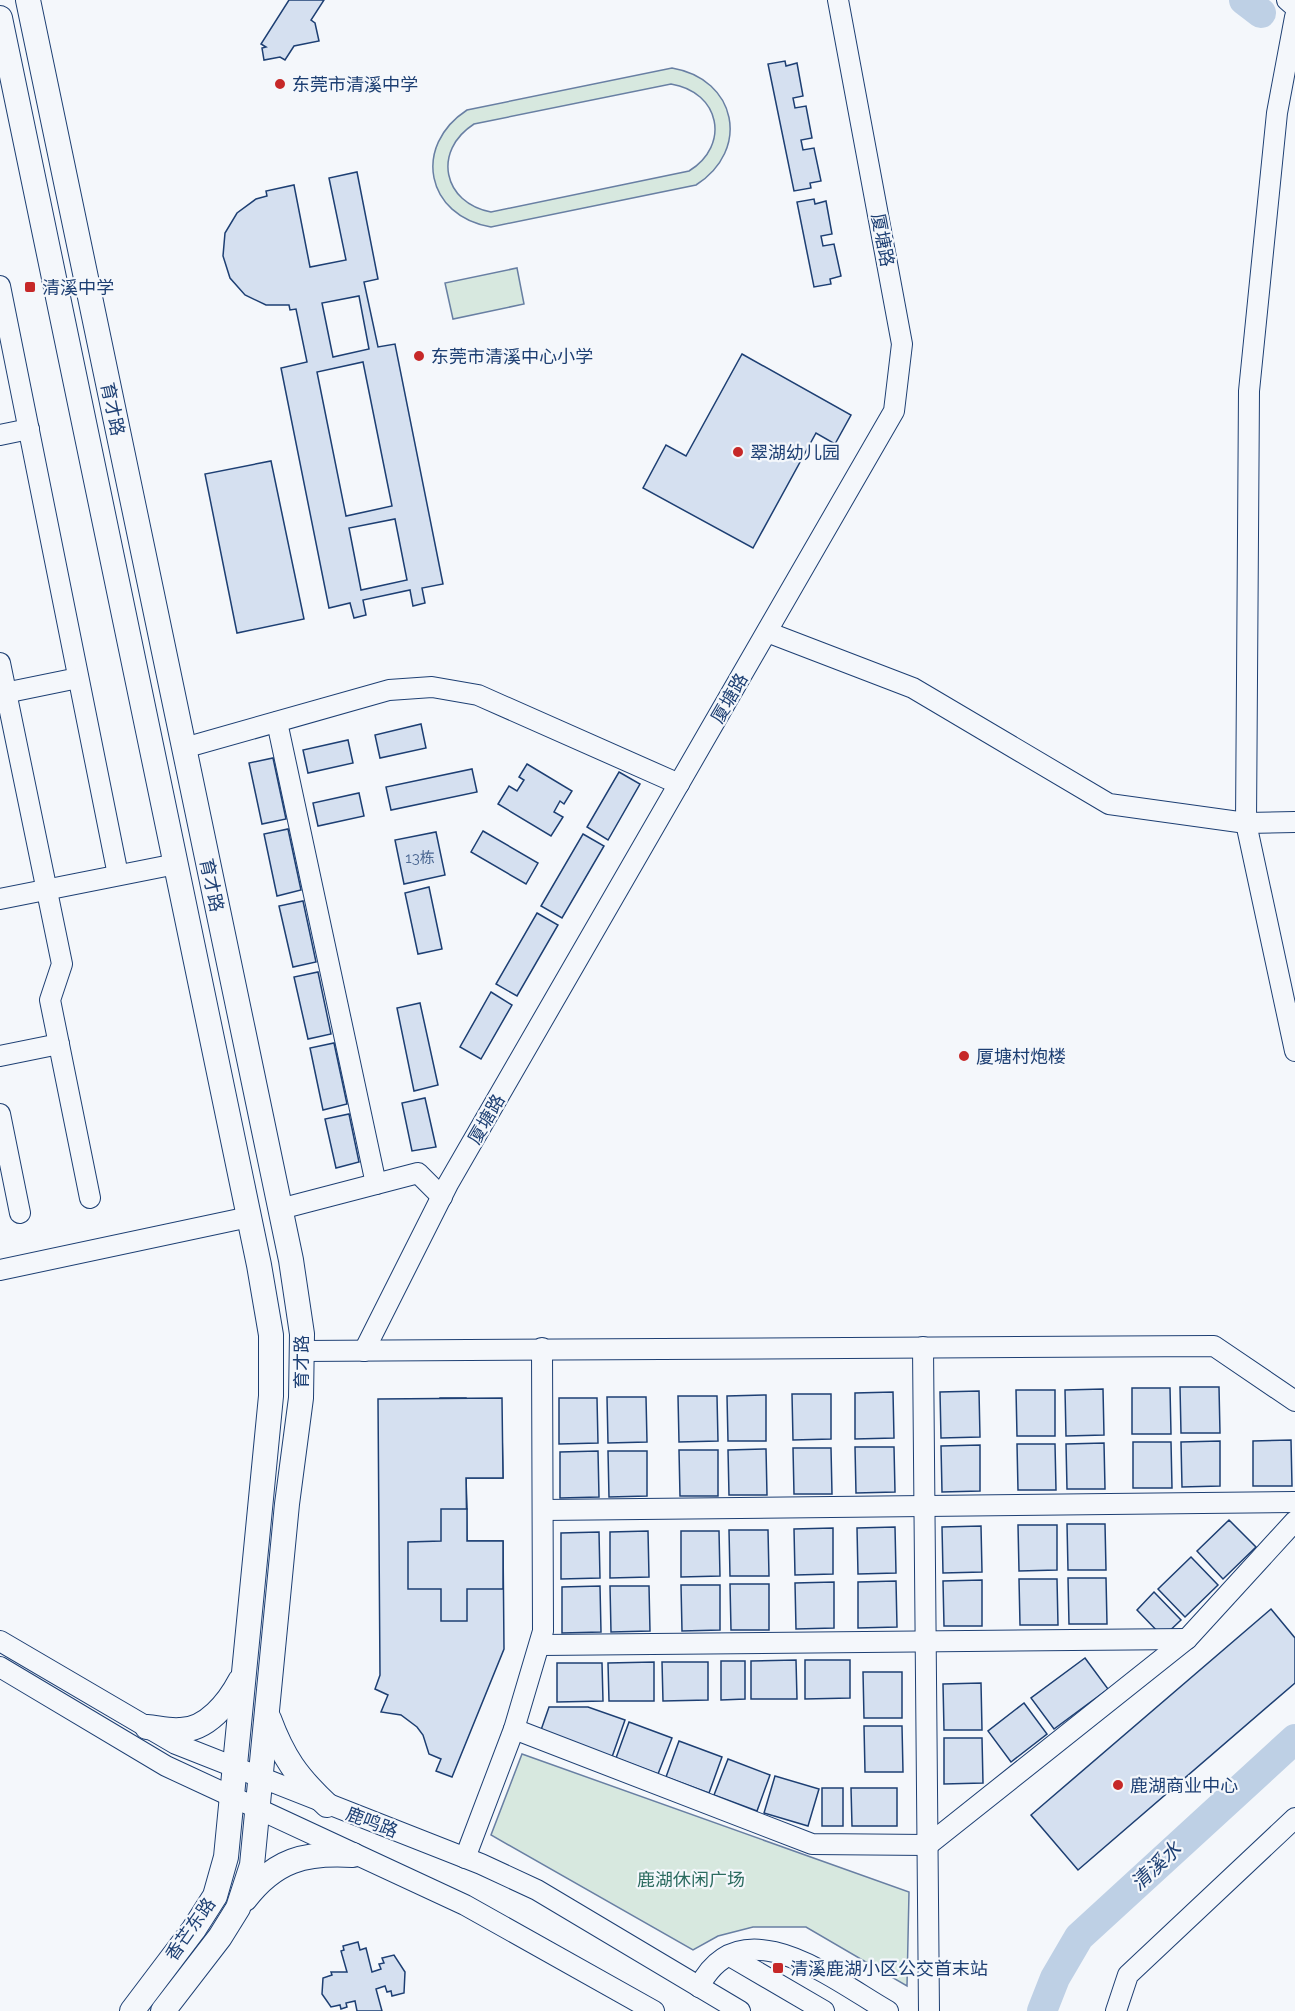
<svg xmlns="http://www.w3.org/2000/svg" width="1295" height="2011" viewBox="0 0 1295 2011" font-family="Raleway,'Noto Sans SC',sans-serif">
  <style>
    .green { fill: #d7e8df; stroke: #687fa3; stroke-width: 1.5; fill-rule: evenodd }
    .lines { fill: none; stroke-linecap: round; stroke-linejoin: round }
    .river { stroke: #bed0e5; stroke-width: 30 }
    .building { fill: #d5e0f0; stroke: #1d3f73; stroke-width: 1.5; fill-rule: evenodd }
    .minor-casing { stroke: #1d3f73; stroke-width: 22 }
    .major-casing { stroke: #1d3f73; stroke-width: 26 }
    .minor { stroke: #f4f7fb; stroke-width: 20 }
    .major { stroke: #f4f7fb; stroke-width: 24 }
    .poi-dot { fill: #c62828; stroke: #f4f7fb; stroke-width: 2 }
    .labels { text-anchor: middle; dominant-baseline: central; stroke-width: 4.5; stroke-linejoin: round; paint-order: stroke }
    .number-label { font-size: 15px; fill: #4b6792 }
    .poi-label { font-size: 18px; fill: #1d3f73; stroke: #f4f7fb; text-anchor: start }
    .street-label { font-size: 18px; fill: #1d3f73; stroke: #f4f7fb }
    .park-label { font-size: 18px; fill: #2c6c60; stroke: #f4f7fb }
    .water-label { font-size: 20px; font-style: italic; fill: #1d3f73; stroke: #f4f7fb }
  </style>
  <rect width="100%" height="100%" fill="#f4f7fb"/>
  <g class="green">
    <path d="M672 68C737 79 751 150 696 185L491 227C426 216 412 146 467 110ZM671 84C720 92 731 145 689 171L491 212C443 203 432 151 474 124Z"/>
    <polygon points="517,268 524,304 453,319 445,283"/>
    <polygon points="522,1754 909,1892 907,1986 806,1927 753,1927 718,1936 693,1950 491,1835"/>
  </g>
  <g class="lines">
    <g class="river">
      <polyline points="1244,0 1261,13"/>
      <polyline points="1042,2011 1055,1978 1079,1937 1295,1739"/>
    </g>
  </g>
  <g class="building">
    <polygon points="289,0 324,0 311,20 315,23 319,41 294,46 285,60 280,57 264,60 262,48 266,47 261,44"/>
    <polygon points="785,61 786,66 797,63 803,96 793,98 795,108 806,106 812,138 801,140 803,150 814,148 821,181 810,183 811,188 794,191 768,64"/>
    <path d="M357 172 378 279 364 282 378 347 395 344 443 584 422 588 425 603 413 606 410 590 363 600 366 615 354 618 350 603 329 608 281 368 307 362 296 309 290 310 289 305H266L245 295 230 278 223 256 225 233 237 213 256 199 267 196 266 191 294 185 310 267 346 260 329 178ZM359 296 369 349 333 357 322 303ZM363 362 392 506 346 516 317 372ZM395 519 407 580 361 590 349 528Z"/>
    <polygon points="814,199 815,204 826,201 832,234 821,236 823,246 834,244 841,276 830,279 831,284 814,287 797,202"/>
    <polygon points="742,354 851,415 835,444 816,433 753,548 643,488 666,445 686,456"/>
    <polygon points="271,461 304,619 237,633 205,474"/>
    <polygon points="421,724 426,748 380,758 375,735"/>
    <polygon points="348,740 353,763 308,773 303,750"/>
    <polygon points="273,758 286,819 262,824 249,763"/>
    <polygon points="527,764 572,791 564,804 560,801 554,812 563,817 551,836 498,804 509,786 517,791 524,780 519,777"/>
    <polygon points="472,769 477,792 391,810 386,787"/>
    <polygon points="619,772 640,784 608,840 587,827"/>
    <polygon points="359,793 364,816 318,826 313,803"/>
    <polygon points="288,829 301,890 277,896 264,834"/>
    <polygon points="483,831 538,863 526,884 471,852"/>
    <polygon points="436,832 445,875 404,884 395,840"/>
    <polygon points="583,834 604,846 562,918 541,906"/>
    <polygon points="429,887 442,949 418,954 405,893"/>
    <polygon points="303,901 316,962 293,967 279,906"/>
    <polygon points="537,913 558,925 517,996 496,984"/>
    <polygon points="318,972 331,1034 308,1039 294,977"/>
    <polygon points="491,992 512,1005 481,1059 460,1047"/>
    <polygon points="420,1003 438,1085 414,1091 397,1008"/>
    <polygon points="334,1043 347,1104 323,1110 310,1048"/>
    <polygon points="425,1098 436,1147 412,1151 402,1103"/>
    <polygon points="349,1114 359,1162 336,1168 325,1119"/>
    <polygon points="1180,1387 1219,1387 1220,1433 1181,1433"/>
    <polygon points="1132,1388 1170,1388 1171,1434 1132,1434"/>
    <polygon points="1103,1389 1104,1435 1066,1436 1065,1390"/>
    <polygon points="1016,1390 1055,1390 1055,1436 1017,1436"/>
    <polygon points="979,1391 980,1437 941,1438 940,1392"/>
    <polygon points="893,1392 894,1438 855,1439 855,1393"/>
    <polygon points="792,1394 831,1394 831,1439 793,1440"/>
    <polygon points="766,1395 766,1441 728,1441 727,1396"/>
    <polygon points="678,1396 717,1396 718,1441 679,1442"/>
    <polygon points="607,1397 646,1397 647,1442 608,1443"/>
    <polygon points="440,1398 466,1398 466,1430 502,1430 503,1478 466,1478 467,1509 441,1509 440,1478 407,1478 407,1430 440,1430"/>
    <polygon points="502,1398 503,1478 466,1478 467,1541 503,1541 504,1649 452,1777 436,1771 441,1759 429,1754 423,1735 417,1727 401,1715 381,1712 388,1695 375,1689 380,1675 378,1399"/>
    <polygon points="559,1398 597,1398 598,1443 559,1444"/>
    <polygon points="1291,1440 1292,1486 1253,1486 1253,1441"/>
    <polygon points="1220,1441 1220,1486 1182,1487 1181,1442"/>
    <polygon points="1133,1442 1171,1442 1172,1488 1133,1488"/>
    <polygon points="1104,1443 1105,1489 1067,1489 1066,1444"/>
    <polygon points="1017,1444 1055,1444 1056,1490 1018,1490"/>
    <polygon points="980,1445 980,1491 942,1492 941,1446"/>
    <polygon points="855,1447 894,1447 895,1492 856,1493"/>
    <polygon points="793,1448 831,1448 832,1494 794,1494"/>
    <polygon points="766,1449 767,1495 729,1495 728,1450"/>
    <polygon points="679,1450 718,1450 718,1496 680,1496"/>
    <polygon points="598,1451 599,1497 560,1498 560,1452"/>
    <polygon points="608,1451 647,1451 647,1496 609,1497"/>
    <polygon points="441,1509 467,1509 467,1541 503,1541 503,1589 467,1589 467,1621 441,1621 441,1589 408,1589 408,1542 441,1541"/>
    <polygon points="1229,1520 1256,1547 1223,1579 1197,1551"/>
    <polygon points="1067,1524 1105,1524 1106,1570 1068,1570"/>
    <polygon points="1018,1525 1057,1525 1057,1570 1019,1571"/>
    <polygon points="981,1526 982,1572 943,1573 942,1527"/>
    <polygon points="895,1527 896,1573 858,1574 857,1528"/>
    <polygon points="833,1528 833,1574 795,1575 794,1529"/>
    <polygon points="729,1530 768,1530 769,1576 730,1576"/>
    <polygon points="648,1531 649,1577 610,1578 610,1532"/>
    <polygon points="681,1531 719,1531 720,1576 681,1577"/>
    <polygon points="599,1532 600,1578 561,1579 561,1533"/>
    <polygon points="1191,1557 1218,1585 1185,1617 1158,1589"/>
    <polygon points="1068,1578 1106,1578 1107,1624 1069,1624"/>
    <polygon points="1019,1579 1057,1579 1058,1625 1020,1625"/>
    <polygon points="982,1580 982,1626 944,1626 943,1581"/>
    <polygon points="896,1581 897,1627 858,1628 858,1582"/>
    <polygon points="834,1582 834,1628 796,1629 795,1583"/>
    <polygon points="730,1584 769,1584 769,1630 731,1630"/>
    <polygon points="681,1585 720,1585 720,1630 682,1631"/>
    <polygon points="600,1586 601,1632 562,1633 562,1587"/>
    <polygon points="610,1586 649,1586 650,1631 611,1632"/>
    <polygon points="1154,1592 1181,1620 1163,1637 1137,1610"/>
    <polygon points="1271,1609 1295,1638 1295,1683 1078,1870 1031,1815"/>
    <polygon points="1085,1658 1108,1689 1054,1729 1031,1698"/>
    <polygon points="796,1660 797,1699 751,1699 751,1661"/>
    <polygon points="805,1660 850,1660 850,1698 805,1699"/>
    <polygon points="721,1661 745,1661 745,1699 721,1700"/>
    <polygon points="654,1662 654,1701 609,1701 608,1663"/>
    <polygon points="662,1662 708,1662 708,1700 663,1701"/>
    <polygon points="557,1663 602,1663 603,1701 557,1702"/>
    <polygon points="863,1672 902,1672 902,1718 864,1718"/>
    <polygon points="981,1683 982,1730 944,1730 943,1684"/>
    <polygon points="1024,1703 1047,1734 1011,1762 988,1731"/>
    <polygon points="549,1707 588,1707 625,1720 612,1757 541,1730"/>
    <polygon points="629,1722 672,1738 658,1774 616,1758"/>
    <polygon points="864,1726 902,1726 903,1772 865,1772"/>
    <polygon points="944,1738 982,1738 983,1783 944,1784"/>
    <polygon points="679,1741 722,1757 709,1793 666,1777"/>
    <polygon points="728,1759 770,1775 757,1811 714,1795"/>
    <polygon points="775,1776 819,1789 808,1826 764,1813"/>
    <rect x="822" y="1788" width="21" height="38"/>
    <polygon points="851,1788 897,1788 897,1826 852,1826"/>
    <polygon points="358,1942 360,1950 366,1948 372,1972 381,1969 379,1964 384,1963 382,1958 394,1955 405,1972 404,1993 392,1996 391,1991 387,1992 385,1986 376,1989 382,2011 357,2011 355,2001 346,2003 347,2007 341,2009 340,2005 331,2007 322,1994 323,1978 332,1975 331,1972 347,1972 341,1951 344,1950 343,1946"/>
  </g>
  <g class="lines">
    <defs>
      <g id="minor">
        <polyline points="1287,0 1295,7"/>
        <polyline points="1295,17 1277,113 1249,391 1246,823 1295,1051"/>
        <polyline points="0,286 118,875"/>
        <polyline points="0,435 29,429"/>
        <polyline points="767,632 913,688 1109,804 1246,823 1295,822"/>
        <polyline points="0,663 62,964 50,1000 90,1198"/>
        <polyline points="0,694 78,678"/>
        <polyline points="277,722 376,1184"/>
        <polyline points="184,748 389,690 432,687 478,695 679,784"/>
        <polyline points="0,899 176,864"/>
        <polyline points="0,1056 59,1044"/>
        <polyline points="0,1114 20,1213"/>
        <polyline points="280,1209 418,1173 442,1197"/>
        <polyline points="0,1270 249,1217"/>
        <polyline points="923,1347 929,2011"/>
        <polyline points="301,1351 1214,1346 1295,1401"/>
        <polyline points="364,1351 448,1184 894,411 902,344 838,0"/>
        <polyline points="543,1510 1295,1502"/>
        <polyline points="0,1641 176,1744 481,1864 537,1890 740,2011"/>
        <polyline points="541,1645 1187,1639"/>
        <polyline points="0,1667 166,1766 465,1905 654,2011"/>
        <polyline points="514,1729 812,1844 928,1845 1187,1639 1295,1521"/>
        <polyline points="465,1858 514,1729 543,1631 542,1348"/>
        <polyline points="730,1956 824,2011"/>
        <path d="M699 1987C742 1904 835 1981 888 2011"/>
        <polyline points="1116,2011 1128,1975 1295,1818"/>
      </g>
      <g id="major">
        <polyline points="28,0 291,1260 302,1334 301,1398 287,1504 252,1865 238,1908 220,1937 163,2011"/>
        <polyline points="0,18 259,1265 271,1335 271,1396 226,1857 215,1896 194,1929 132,2011"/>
        <path d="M269 1719C283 1757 297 1777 327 1805"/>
        <path d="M147 1727C158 1728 169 1731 180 1730 207 1730 229 1702 240 1681"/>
        <path d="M245 1899C275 1860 305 1852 353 1855"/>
      </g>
    </defs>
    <use href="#minor" class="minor-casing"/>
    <use href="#major" class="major-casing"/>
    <use href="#minor" class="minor"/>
    <use href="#major" class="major"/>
  </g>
  <g class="poi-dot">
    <circle cx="280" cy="84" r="6"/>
    <rect x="24" y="281" width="12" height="12" rx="3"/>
    <circle cx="419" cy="356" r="6"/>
    <circle cx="738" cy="452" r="6"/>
    <circle cx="964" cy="1056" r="6"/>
    <circle cx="1118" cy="1785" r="6"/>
    <rect x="772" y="1962" width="12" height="12" rx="3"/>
  </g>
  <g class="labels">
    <g class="number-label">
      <text x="420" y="858">13栋</text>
    </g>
    <g class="poi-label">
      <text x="292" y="84">东莞市清溪中学</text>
      <text x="42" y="287">清溪中学</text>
      <text x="431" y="356">东莞市清溪中心小学</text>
      <text x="750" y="452">翠湖幼儿园</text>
      <text x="976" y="1056">厦塘村炮楼</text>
      <text x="1130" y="1785">鹿湖商业中心</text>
      <text x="790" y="1968">清溪鹿湖小区公交首末站</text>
    </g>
    <g class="street-label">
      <text transform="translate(883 240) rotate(79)">厦塘路</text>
      <text transform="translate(113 409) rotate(78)">育才路</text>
      <text transform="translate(729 698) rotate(-60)">厦塘路</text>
      <text transform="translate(212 885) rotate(78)">育才路</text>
      <text transform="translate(486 1119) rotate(-60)">厦塘路</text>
      <text transform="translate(301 1362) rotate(-90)">育才路</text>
      <text transform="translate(372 1822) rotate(21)">鹿鸣路</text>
      <text transform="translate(190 1929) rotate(-55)">香芒东路</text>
    </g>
    <g class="park-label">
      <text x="691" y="1879">鹿湖休闲广场</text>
    </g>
    <g class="water-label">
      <text transform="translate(1156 1866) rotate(-43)">清溪水</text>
    </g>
  </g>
</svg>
